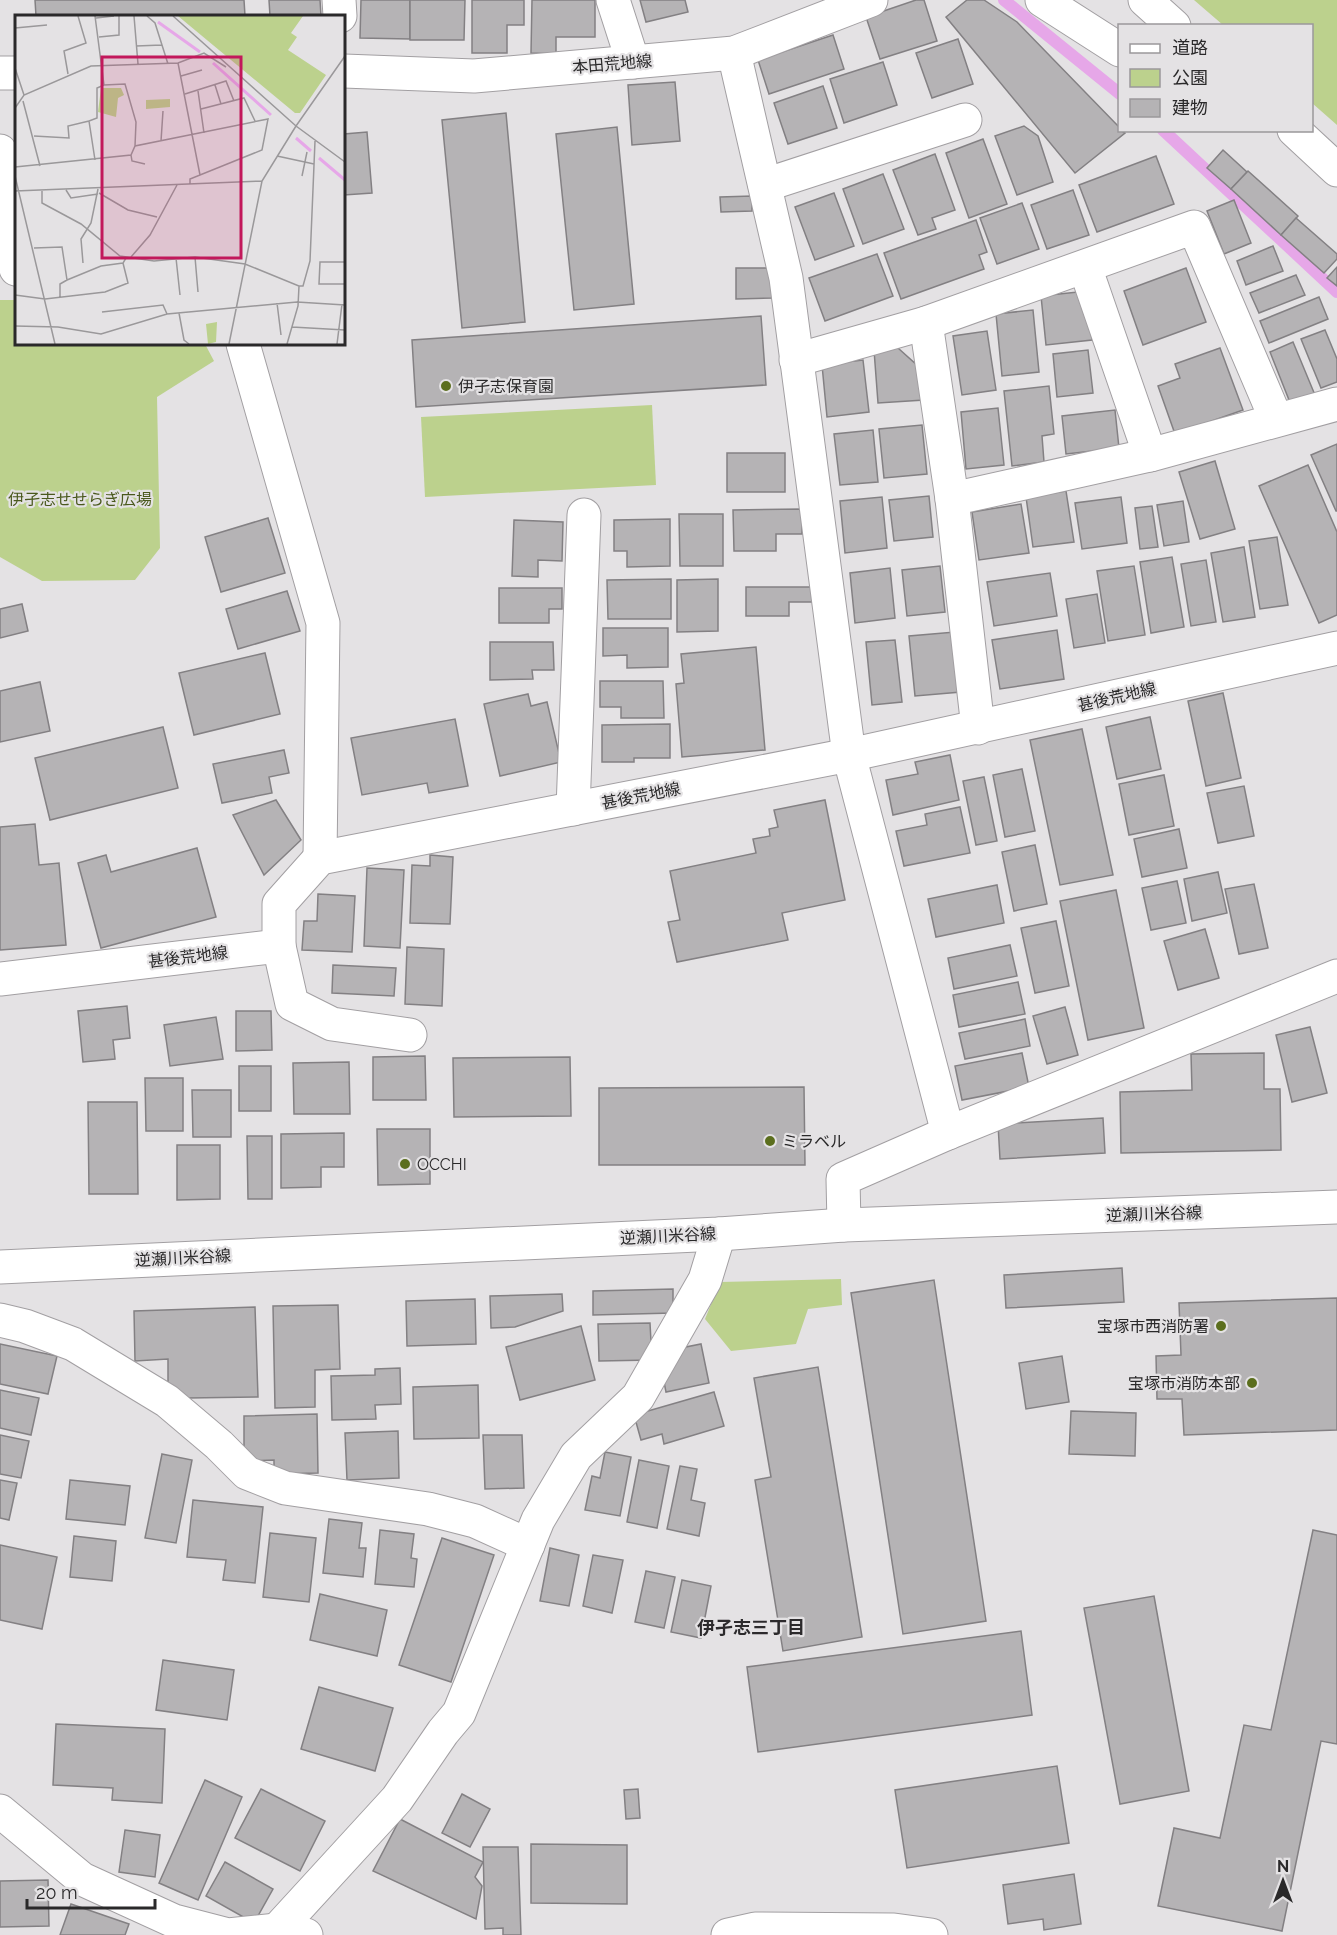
<svg xmlns="http://www.w3.org/2000/svg" width="1337" height="1935" viewBox="0 0 1337 1935" font-family="Raleway,'Noto Sans JP',sans-serif">
  <style>
    .green { fill: #bcd18d }
    .lines { fill: none; stroke-linecap: round; stroke-linejoin: round }
    .stream { stroke: #e6a7e8; stroke-width: 12 }
    .building { fill: #b5b3b5; stroke: #838083; stroke-width: 1.5 }
    .minor-casing { stroke: #a29fa2; stroke-width: 35 }
    .tertiary-casing { stroke: #a29fa2; stroke-width: 35 }
    .secondary-casing { stroke: #a29fa2; stroke-width: 35 }
    .minor { stroke: #fff; stroke-width: 33 }
    .tertiary { stroke: #fff; stroke-width: 33 }
    .secondary { stroke: #fff; stroke-width: 33 }
    .poi-dot { fill: #5b6e1d; stroke: #e4e2e4; stroke-width: 2 }
    .labels { text-anchor: middle; dominant-baseline: central; stroke-width: 4.5; stroke-linejoin: round; paint-order: stroke }
    .street-label { font-size: 16px; fill: #2a292a; stroke: #e4e2e4 }
    .poi-label { font-size: 16px; fill: #2a292a; stroke: #e4e2e4; text-anchor: start }
    .park-label { font-size: 16px; fill: #4a591d; stroke: #e4e2e4 }
    .neighbourhood-label { font-size: 18px; font-weight: bold; fill: #2c2a2c; stroke: #e4e2e4 }
    .inset-river { fill: none; stroke: #e6a7e8; stroke-width: 3 }
    .inset-road { fill: none; stroke: #9a989a; stroke-width: 1.5 }
    .view { fill: #c2185b; fill-opacity: 0.15; stroke: #c2185b; stroke-width: 3 }
    .inset-edge { fill: none; stroke: #2a292a; stroke-width: 3 }
  </style>
  <rect width="100%" height="100%" fill="#e4e2e4"/>
  <g class="green">
    <polygon points="1194,0 1337,0 1337,125 1312,103 1312,26 1223,25"/>
    <polygon points="0,300 16,300 16,344 205,344 214,361 157,397 160,548 135,580 42,581 0,557"/>
    <polygon points="652,405 656,485 425,497 421,417"/>
    <polygon points="841,1279 842,1305 808,1309 796,1344 731,1351 705,1319 720,1282"/>
  </g>
  <g class="lines">
    <g class="stream">
      <polyline points="1004,0 1120,94"/>
      <polyline points="1163,130 1337,292"/>
    </g>
  </g>
  <g class="building">
    <polygon points="35,0 244,0 245,16 36,16"/>
    <polygon points="269,0 320,0 321,16 270,16"/>
    <polygon points="361,0 410,0 410,39 360,38"/>
    <polygon points="410,0 465,0 464,40 410,40"/>
    <polygon points="472,0 524,0 524,25 507,25 507,53 472,53"/>
    <polygon points="532,0 595,0 595,37 556,37 556,54 531,53"/>
    <polygon points="640,0 685,0 688,12 646,22"/>
    <polygon points="916,0 924,0 937,41 880,59 866,17"/>
    <polygon points="967,0 984,0 1017,22 1120,128 1120,130 1125,133 1075,173 946,17"/>
    <polygon points="833,35 844,69 769,94 758,60"/>
    <polygon points="958,39 973,84 932,98 916,53"/>
    <polygon points="883,62 897,105 844,123 830,79"/>
    <polygon points="675,82 680,141 632,145 628,85"/>
    <polygon points="823,86 837,128 788,144 774,103"/>
    <polygon points="506,113 525,322 462,328 442,120"/>
    <polygon points="1024,126 1038,136 1053,182 1017,195 995,136"/>
    <polygon points="617,127 634,304 574,310 556,134"/>
    <polygon points="367,132 372,193 344,195 344,134"/>
    <polygon points="983,139 1007,204 969,218 946,153"/>
    <polygon points="1223,150 1247,172 1231,189 1207,168"/>
    <polygon points="935,154 955,210 932,218 936,229 918,235 893,170"/>
    <polygon points="1156,156 1174,204 1097,232 1079,185"/>
    <polygon points="1248,171 1298,216 1281,235 1231,189"/>
    <polygon points="883,174 904,229 863,244 843,189"/>
    <polygon points="1073,190 1089,235 1047,249 1031,205"/>
    <polygon points="834,193 854,246 815,260 795,207"/>
    <polygon points="752,196 752,211 721,212 720,197"/>
    <polygon points="1234,200 1251,243 1224,254 1207,211"/>
    <polygon points="1022,203 1039,249 997,264 980,218"/>
    <polygon points="1296,218 1337,254 1337,259 1324,273 1281,235"/>
    <polygon points="976,220 987,252 979,255 984,269 901,299 884,253"/>
    <polygon points="1273,246 1283,271 1246,285 1237,261"/>
    <polygon points="877,254 893,296 825,321 809,278"/>
    <polygon points="1337,267 1337,286 1327,278"/>
    <polygon points="736,268 772,268 772,298 736,299"/>
    <polygon points="1186,268 1206,322 1143,345 1124,291"/>
    <polygon points="1296,275 1305,295 1259,313 1250,293"/>
    <polygon points="1087,291 1092,340 1046,345 1041,296"/>
    <polygon points="1319,297 1328,319 1269,343 1260,321"/>
    <polygon points="1033,310 1039,372 1002,376 996,314"/>
    <polygon points="761,316 766,385 416,407 412,340"/>
    <polygon points="1325,330 1337,359 1337,382 1321,388 1301,339"/>
    <polygon points="987,331 996,390 962,395 953,336"/>
    <polygon points="1293,342 1315,395 1291,405 1270,352"/>
    <polygon points="898,348 919,367 924,400 878,403 874,350"/>
    <polygon points="1220,348 1243,410 1175,434 1158,386 1180,378 1175,364"/>
    <polygon points="1088,350 1093,393 1057,397 1053,354"/>
    <polygon points="863,360 869,412 827,417 822,365"/>
    <polygon points="1049,386 1054,434 1042,436 1044,462 1012,466 1004,391"/>
    <polygon points="998,408 1004,465 966,469 961,412"/>
    <polygon points="1115,410 1119,448 1066,454 1062,416"/>
    <polygon points="922,425 927,474 884,478 879,429"/>
    <polygon points="873,430 878,482 840,485 834,434"/>
    <polygon points="1337,444 1337,511 1336,511 1311,455"/>
    <rect x="727" y="453" width="58" height="39"/>
    <polygon points="1215,461 1235,529 1200,539 1179,472"/>
    <polygon points="1308,465 1337,532 1337,615 1319,623 1259,486"/>
    <polygon points="1066,491 1074,542 1033,547 1026,497"/>
    <polygon points="929,496 933,537 894,541 889,500"/>
    <polygon points="882,497 887,548 845,553 840,501"/>
    <polygon points="1121,497 1127,543 1082,549 1075,503"/>
    <polygon points="1183,501 1189,542 1164,546 1157,505"/>
    <polygon points="1021,504 1029,553 979,560 972,512"/>
    <polygon points="1152,506 1158,547 1140,549 1135,508"/>
    <polygon points="802,509 802,534 776,534 776,551 734,551 733,510"/>
    <polygon points="679,514 723,514 723,566 680,566"/>
    <polygon points="268,518 285,573 221,592 205,537"/>
    <polygon points="670,519 670,566 627,567 627,551 614,551 614,520"/>
    <polygon points="514,520 563,522 562,561 538,560 538,577 512,576"/>
    <polygon points="1277,537 1288,605 1260,609 1249,541"/>
    <polygon points="1244,547 1255,617 1223,622 1211,553"/>
    <polygon points="1172,557 1184,627 1151,633 1140,562"/>
    <polygon points="1206,560 1216,622 1191,626 1181,564"/>
    <polygon points="940,566 945,612 907,616 902,570"/>
    <polygon points="1134,566 1145,635 1108,641 1097,571"/>
    <polygon points="890,568 895,618 855,623 850,573"/>
    <polygon points="1050,573 1057,616 994,626 987,582"/>
    <polygon points="671,579 671,619 608,619 607,580"/>
    <polygon points="718,579 718,631 677,632 677,580"/>
    <polygon points="746,587 812,587 812,602 789,602 789,616 746,616"/>
    <polygon points="499,588 562,588 562,609 549,609 549,623 499,623"/>
    <polygon points="287,591 300,631 238,649 226,609"/>
    <polygon points="1097,594 1105,643 1074,648 1066,599"/>
    <polygon points="22,604 28,631 0,638 0,609"/>
    <polygon points="603,628 668,628 668,667 627,668 627,655 603,656"/>
    <polygon points="1057,630 1064,679 1000,689 992,640"/>
    <polygon points="955,632 961,692 915,696 909,636"/>
    <polygon points="895,640 902,702 872,705 866,642"/>
    <polygon points="490,642 553,642 554,670 532,670 533,679 490,680"/>
    <polygon points="756,647 765,750 682,757 676,684 684,683 681,654"/>
    <polygon points="265,653 280,714 194,735 179,673"/>
    <polygon points="600,681 663,681 664,718 621,718 621,707 600,707"/>
    <polygon points="40,682 50,731 0,742 0,691"/>
    <polygon points="1223,693 1241,778 1206,786 1188,701"/>
    <polygon points="528,694 531,706 547,702 561,762 500,776 484,704"/>
    <polygon points="1150,717 1161,769 1117,779 1106,727"/>
    <polygon points="455,719 468,786 429,793 427,783 362,795 351,738"/>
    <polygon points="670,724 670,758 634,758 634,762 602,762 602,725"/>
    <polygon points="163,727 178,788 50,820 35,758"/>
    <polygon points="1082,729 1113,875 1060,885 1030,740"/>
    <polygon points="284,750 289,773 269,777 272,793 222,803 213,764"/>
    <polygon points="950,755 959,800 893,815 886,780 918,774 915,762"/>
    <polygon points="1022,769 1035,831 1005,837 993,775"/>
    <polygon points="1164,775 1174,826 1129,835 1119,784"/>
    <polygon points="984,777 997,841 976,845 963,781"/>
    <polygon points="1244,786 1254,836 1218,843 1207,793"/>
    <polygon points="276,800 301,840 264,875 233,815"/>
    <polygon points="825,800 845,900 782,913 788,940 677,962 668,922 680,920 670,871 756,853 753,839 770,836 769,829 778,827 774,810"/>
    <polygon points="960,807 970,853 904,866 896,831 927,825 925,814"/>
    <polygon points="35,824 39,865 59,863 66,945 0,950 0,827"/>
    <polygon points="1179,829 1187,868 1142,877 1134,839"/>
    <polygon points="1035,845 1047,904 1014,911 1002,852"/>
    <polygon points="197,848 216,917 101,948 78,863 106,855 111,872"/>
    <polygon points="430,855 453,857 450,924 410,923 412,865 430,866"/>
    <polygon points="367,868 404,870 400,948 364,946"/>
    <polygon points="1218,872 1227,913 1192,921 1184,879"/>
    <polygon points="1177,881 1186,923 1151,930 1142,888"/>
    <polygon points="1254,884 1268,948 1239,954 1225,889"/>
    <polygon points="997,885 1004,923 936,937 928,899"/>
    <polygon points="1116,890 1144,1028 1088,1040 1060,901"/>
    <polygon points="318,894 355,896 352,952 302,950 304,921 317,921"/>
    <polygon points="1056,921 1069,986 1035,993 1021,928"/>
    <polygon points="1205,929 1219,978 1178,990 1164,941"/>
    <polygon points="1010,945 1017,976 954,989 948,958"/>
    <polygon points="407,947 444,949 442,1006 405,1004"/>
    <polygon points="333,965 396,968 394,996 332,993"/>
    <polygon points="1018,982 1025,1014 959,1027 953,995"/>
    <polygon points="127,1006 130,1038 113,1040 115,1059 83,1062 78,1011"/>
    <polygon points="1065,1007 1078,1055 1047,1064 1033,1016"/>
    <polygon points="236,1011 271,1011 272,1050 236,1051"/>
    <polygon points="216,1017 223,1059 170,1066 164,1025"/>
    <polygon points="1025,1019 1030,1046 965,1059 959,1033"/>
    <polygon points="1310,1027 1327,1093 1292,1102 1276,1035"/>
    <polygon points="1022,1053 1029,1087 962,1100 955,1066"/>
    <polygon points="1264,1053 1264,1089 1280,1089 1281,1150 1121,1153 1120,1092 1192,1090 1191,1054"/>
    <polygon points="425,1056 426,1100 373,1100 373,1057"/>
    <polygon points="570,1057 571,1116 454,1117 453,1058"/>
    <polygon points="349,1062 350,1114 294,1114 293,1063"/>
    <rect x="239" y="1066" width="32" height="45"/>
    <polygon points="145,1078 183,1078 183,1131 146,1131"/>
    <polygon points="804,1087 805,1165 599,1165 599,1088"/>
    <polygon points="192,1090 231,1090 231,1137 193,1137"/>
    <polygon points="88,1102 137,1102 138,1194 89,1194"/>
    <polygon points="1103,1118 1105,1153 1000,1159 998,1124"/>
    <polygon points="377,1129 430,1129 430,1184 378,1185"/>
    <polygon points="344,1133 344,1167 321,1167 321,1187 281,1188 281,1134"/>
    <polygon points="247,1136 272,1136 272,1199 248,1199"/>
    <polygon points="177,1145 220,1145 220,1199 177,1200"/>
    <polygon points="1122,1268 1124,1302 1006,1308 1004,1275"/>
    <polygon points="934,1280 986,1621 903,1634 851,1293"/>
    <polygon points="673,1289 673,1313 593,1315 593,1291"/>
    <polygon points="562,1294 563,1311 515,1327 491,1328 490,1296"/>
    <polygon points="1337,1298 1337,1430 1184,1435 1182,1399 1157,1399 1156,1356 1181,1355 1179,1303"/>
    <polygon points="475,1299 476,1344 407,1346 406,1301"/>
    <polygon points="338,1305 340,1369 315,1370 315,1407 275,1408 273,1306"/>
    <polygon points="255,1307 258,1397 188,1398 168,1383 168,1359 135,1361 134,1311"/>
    <polygon points="650,1323 652,1360 599,1361 598,1324"/>
    <polygon points="581,1326 595,1380 520,1400 506,1347"/>
    <polygon points="0,1344 57,1356 48,1394 0,1384"/>
    <polygon points="701,1344 709,1383 666,1392 663,1377 681,1348"/>
    <polygon points="1062,1356 1069,1402 1026,1409 1019,1363"/>
    <polygon points="818,1367 862,1637 783,1651 755,1480 771,1477 754,1378"/>
    <polygon points="400,1368 401,1404 375,1405 376,1419 332,1420 331,1376 375,1375 375,1369"/>
    <polygon points="478,1385 479,1438 414,1439 413,1387"/>
    <polygon points="0,1390 39,1398 31,1435 0,1428"/>
    <polygon points="714,1392 724,1426 664,1444 662,1434 641,1440 634,1415"/>
    <polygon points="1071,1411 1136,1413 1135,1456 1069,1454"/>
    <polygon points="317,1414 318,1473 274,1474 274,1460 244,1461 244,1416"/>
    <polygon points="398,1431 399,1478 347,1480 345,1433"/>
    <polygon points="0,1435 29,1441 21,1478 0,1474"/>
    <polygon points="483,1435 522,1435 524,1488 485,1489"/>
    <polygon points="605,1452 631,1457 620,1516 585,1510 592,1476 600,1478"/>
    <polygon points="162,1454 192,1460 176,1543 145,1538"/>
    <polygon points="639,1460 669,1466 657,1528 627,1522"/>
    <polygon points="680,1466 697,1469 691,1500 705,1503 699,1536 667,1529"/>
    <polygon points="0,1480 17,1483 9,1520 0,1518"/>
    <polygon points="70,1480 130,1486 125,1525 66,1519"/>
    <polygon points="193,1500 263,1507 255,1583 223,1580 226,1560 187,1557"/>
    <polygon points="329,1519 362,1523 359,1548 366,1548 363,1577 323,1573"/>
    <polygon points="380,1530 414,1534 411,1558 417,1559 414,1587 375,1584"/>
    <polygon points="1313,1530 1337,1535 1337,1744 1321,1741 1282,1931 1158,1906 1174,1828 1220,1838 1244,1725 1271,1730"/>
    <polygon points="270,1533 316,1538 309,1602 263,1597"/>
    <polygon points="74,1536 116,1541 112,1581 70,1577"/>
    <polygon points="442,1538 494,1555 451,1682 399,1665"/>
    <polygon points="0,1545 57,1557 42,1629 0,1620"/>
    <polygon points="550,1548 579,1555 569,1606 540,1601"/>
    <polygon points="593,1555 623,1560 612,1613 583,1606"/>
    <polygon points="646,1571 675,1577 664,1628 635,1622"/>
    <polygon points="682,1580 711,1586 701,1638 671,1632"/>
    <polygon points="320,1594 387,1610 377,1656 310,1640"/>
    <polygon points="1154,1596 1189,1791 1120,1804 1084,1608"/>
    <polygon points="1021,1631 1032,1715 758,1752 747,1667"/>
    <polygon points="163,1660 234,1670 227,1720 156,1710"/>
    <polygon points="319,1687 393,1708 375,1771 301,1749"/>
    <polygon points="56,1724 165,1729 162,1803 112,1800 113,1788 53,1785"/>
    <polygon points="1057,1766 1069,1843 907,1868 895,1790"/>
    <polygon points="205,1780 242,1797 198,1900 159,1883"/>
    <polygon points="261,1789 325,1821 300,1871 235,1838"/>
    <polygon points="638,1789 640,1818 626,1819 624,1790"/>
    <polygon points="462,1794 490,1809 470,1847 442,1833"/>
    <polygon points="400,1819 483,1862 475,1877 482,1886 476,1919 373,1871"/>
    <polygon points="125,1830 160,1835 155,1877 119,1872"/>
    <polygon points="531,1844 627,1845 627,1904 531,1903"/>
    <polygon points="483,1847 518,1847 521,1935 503,1935 503,1928 485,1929"/>
    <polygon points="225,1862 273,1889 254,1923 206,1896"/>
    <polygon points="1074,1874 1081,1924 1044,1930 1043,1919 1008,1924 1003,1885"/>
    <polygon points="48,1880 49,1926 0,1927 0,1881"/>
    <polygon points="71,1904 129,1924 125,1935 60,1935"/>
  </g>
  <g class="lines">
    <defs>
      <g id="minor">
        <polyline points="339,0 340,16"/>
        <polyline points="613,0 633,62"/>
        <polyline points="1042,0 1120,50"/>
        <polyline points="734,53 786,278 849,755 948,1133"/>
        <polyline points="344,71 474,76 734,53 871,0"/>
        <polyline points="0,73 16,73"/>
        <polyline points="0,151 16,269"/>
        <polyline points="765,185 965,120"/>
        <polyline points="1085,267 1150,455"/>
        <polyline points="926,323 952,499 978,728"/>
        <polyline points="243,344 323,623 320,858"/>
        <polyline points="796,360 926,323 1194,227 1276,419"/>
        <polyline points="952,499 1150,455 1337,404"/>
        <polyline points="573,809 584,515"/>
        <polyline points="279,946 292,1004 332,1024 410,1035"/>
        <polyline points="0,979 279,946 279,904 320,858 849,755 1337,648"/>
        <polyline points="844,1225 843,1179 948,1133 1337,976"/>
        <polyline points="0,1320 25,1326 73,1344 167,1401 219,1445 247,1473 285,1488 428,1509 475,1521 528,1545"/>
        <polyline points="0,1811 82,1879 174,1921 228,1935 277,1930 306,1935"/>
        <polyline points="277,1930 397,1799 443,1732 459,1713 538,1520 576,1456 638,1397 705,1280 719,1234"/>
        <polyline points="728,1935 755,1929 894,1930 931,1935"/>
      </g>
      <polyline id="tertiary" points="0,1267 719,1234 844,1225 1337,1207"/>
      <g id="secondary">
        <polyline points="1145,0 1174,26"/>
        <polyline points="1294,130 1337,170"/>
      </g>
    </defs>
    <use href="#minor" class="minor-casing"/>
    <use href="#tertiary" class="tertiary-casing"/>
    <use href="#secondary" class="secondary-casing"/>
    <use href="#minor" class="minor"/>
    <use href="#tertiary" class="tertiary"/>
    <use href="#secondary" class="secondary"/>
  </g>
  <g class="poi-dot">
    <circle cx="446" cy="386" r="6"/>
    <circle cx="770" cy="1141" r="6"/>
    <circle cx="405" cy="1164" r="6"/>
    <circle cx="1221" cy="1326" r="6"/>
    <circle cx="1252" cy="1383" r="6"/>
  </g>
  <g class="labels">
    <g class="street-label">
      <text transform="translate(612 64) rotate(-5)">本田荒地線</text>
      <text transform="translate(1117 697) rotate(-13)">甚後荒地線</text>
      <text transform="translate(641 796) rotate(-11)">甚後荒地線</text>
      <text transform="translate(188 957) rotate(-7)">甚後荒地線</text>
      <text transform="translate(1154 1214) rotate(-2)">逆瀬川米谷線</text>
      <text transform="translate(668 1236) rotate(-3)">逆瀬川米谷線</text>
      <text transform="translate(183 1258) rotate(-3)">逆瀬川米谷線</text>
    </g>
    <g class="poi-label">
      <text x="458" y="386">伊孑志保育園</text>
      <text x="782" y="1141">ミラベル</text>
      <text x="417" y="1164">OCCHI</text>
      <text x="1209" y="1326" text-anchor="end">宝塚市西消防署</text>
      <text x="1240" y="1383" text-anchor="end">宝塚市消防本部</text>
    </g>
    <g class="park-label">
      <text x="80" y="499">伊孑志せせらぎ広場</text>
    </g>
    <g class="neighbourhood-label">
      <text x="751" y="1627">伊孑志三丁目</text>
    </g>
  </g>
  <g transform="translate(15 15)">
    <rect width="330" height="330" fill="#e4e2e4"/>
    <path d="M163 1H288L276 18 282 22 273 35 311 60 285 98H280ZM86 73H106L109 80 103 83 101 102 83 97ZM155 84V92L131 94V85ZM202 307 201 327 193 329 191 309Z" fill="#bcd18d"/>
    <path class="inset-river" d="M143 7 185 37M198 48 256 100M281 123 296 136M304 143 330 165"/>
    <path class="inset-road" d="M80 1 89 70 110 69 121 107 120 131M119 1 123 49M132 1 140 8 153 49M158 1 281 111 330 147M81 3 99 1M0 13 32 10M84 22 104 20V1M121 31 147 30M163 48 185 160M0 53 9 80M53 59 49 36 71 28 63 1M166 61 187 55M200 70 206 89M183 76 189 118M170 79 211 66 219 86M8 86 25 151M0 93 9 80 76 51 163 48 189 38 211 52M186 94 229 83 240 106M281 111 330 41M19 121 54 123 53 111 74 106M146 126 148 96M116 140 117 146 130 149M262 141 299 149M80 145 74 106 82 103V73L89 70M0 152 116 140 120 131 253 104 247 135 175 164V169M0 161 40 329M287 161 292 137M51 175 56 183 83 179M0 176 247 166M27 176V188L66 209 105 241 139 246 180 242 230 249 284 271 283 291 272 329M84 178 113 195 142 202M19 233 47 232 52 265 45 269V283M116 242 135 220 162 170M180 242 183 277M161 243 165 280M330 247H305L304 269H330M68 248 66 224 76 208 83 174M52 265 86 251 108 248M284 271H288L295 246 300 126M0 280 30 284 90 277 113 268 108 248 111 243M262 288 266 320M87 297 148 290 152 299M164 298 169 325 174 329M0 311 43 312 86 319 152 299 282 287 330 290M277 312 330 315M214 329 247 166 281 111M322 329 327 289"/>
    <path class="view" d="M87 42H226V243H87Z"/>
    <rect width="330" height="330" class="inset-edge"/>
  </g>
  <rect x="1118" y="24" width="195" height="108" fill="#e4e2e4" stroke="#9a989a" stroke-width="1.5"/>
  <rect x="1130" y="44" width="30" height="9" fill="#ffffff" stroke="#9a989a" stroke-width="1.5"/>
  <text x="1172" y="54" font-size="18" fill="#2a292a">道路</text>
  <rect x="1130" y="69" width="30" height="18" fill="#bcd18d" stroke="#9a989a" stroke-width="1.5"/>
  <text x="1172" y="84" font-size="18" fill="#2a292a">公園</text>
  <rect x="1130" y="99" width="30" height="18" fill="#b5b3b5" stroke="#9a989a" stroke-width="1.5"/>
  <text x="1172" y="114" font-size="18" fill="#2a292a">建物</text>
  <g transform="translate(1283 1881)" stroke="#e4e2e4" stroke-width="4.5" paint-order="stroke">
  <path d="M0-4.5L10 22L0 15L-10 22Z" fill="#2a292a"/>
  <text y="-9" font-size="16" font-weight="bold" text-anchor="middle" fill="#2a292a">N</text>
  </g>
  <path d="M27 1899v9h128v-9" fill="none" stroke="#2a292a" stroke-width="3"/>
  <text x="36" y="1899" font-size="18" fill="#2a292a" stroke="#e4e2e4" stroke-width="4.5" paint-order="stroke">20 m</text>
</svg>
